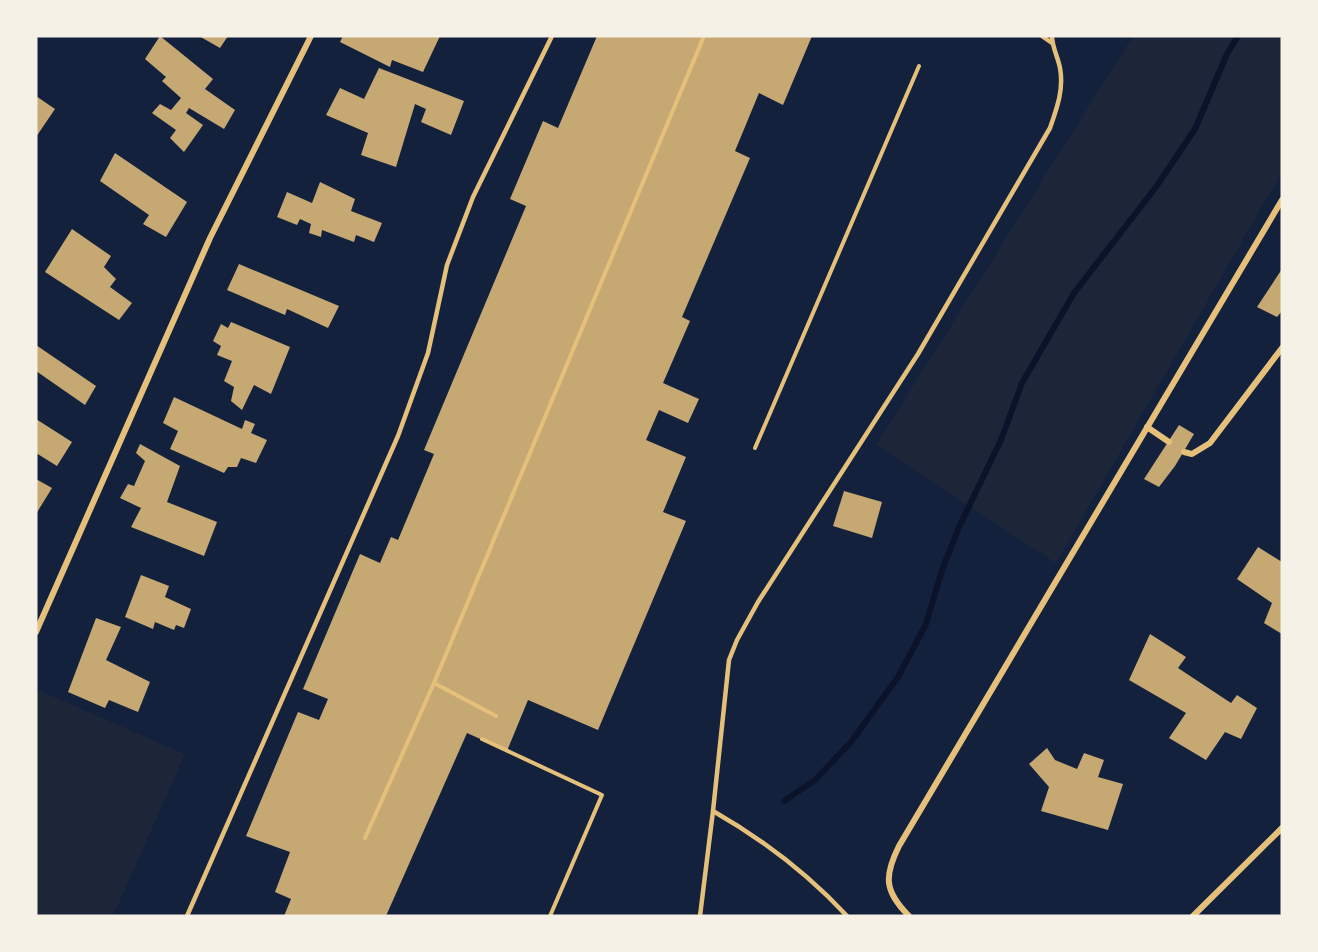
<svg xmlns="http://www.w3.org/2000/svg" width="1318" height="952" viewBox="0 0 1318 952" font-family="Commissioner,sans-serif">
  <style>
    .green { fill: #1d2539 }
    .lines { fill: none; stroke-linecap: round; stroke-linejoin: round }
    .stream { stroke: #0b132b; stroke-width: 6 }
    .building { fill: #c6a872 }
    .path { stroke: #e5c07b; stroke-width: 4 }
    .service { stroke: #e5c07b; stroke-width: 4.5 }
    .minor { stroke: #e5c07b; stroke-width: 6 }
  </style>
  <rect width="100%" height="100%" fill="#14213d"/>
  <g class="green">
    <polygon points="1133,36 1282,36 1282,172 1056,563 876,445"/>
    <polygon points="38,690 185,754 113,916 36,916 36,696"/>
  </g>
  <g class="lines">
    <polyline class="stream" points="784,801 815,780 851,742 898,677 926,624 942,570 959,527 1001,440 1022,383 1074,293 1156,187 1195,129 1227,54 1238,36"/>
  </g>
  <g class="building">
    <polygon points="160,36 213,79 205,89 235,110 224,129 189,108 186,113 203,125 184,152 170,138 176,130 152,113 160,104 171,110 181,98 162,81 166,77 145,59"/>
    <polygon points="199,36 228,36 220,48"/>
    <polygon points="343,36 440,36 423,72 392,60 390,67 340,42"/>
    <polygon points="597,36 812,36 783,105 759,93 735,151 750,158 682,317 690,321 663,383 699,399 688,423 659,410 646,440 686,457 663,512 686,521 598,730 528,700 507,751 467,733 386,916 284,916 291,899 275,892 290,852 246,836 298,712 319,720 328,699 303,689 360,554 380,563 391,537 398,540 434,454 424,450 526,206 510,199 543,121 558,128"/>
    <polygon points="379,68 464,101 451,135 421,122 426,109 415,104 396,167 361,155 368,133 326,115 340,88 364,99"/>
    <polygon points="36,96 55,109 36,137"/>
    <polygon points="115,153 187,202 166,237 143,224 149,215 100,181"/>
    <polygon points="320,182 355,199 351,211 382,223 374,242 356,235 354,242 322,230 321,237 309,233 311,224 300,219 297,225 277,217 287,192 312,203"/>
    <polygon points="72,229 111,256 104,267 116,279 110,287 132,303 119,320 45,272"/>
    <polygon points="239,264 339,306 328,328 287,309 285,315 227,290"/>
    <polygon points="1282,269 1282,311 1277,317 1257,307"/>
    <polygon points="231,322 290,347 271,394 254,385 242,410 231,401 234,387 224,381 232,361 217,355 221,346 213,341 221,324 228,328"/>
    <polygon points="36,345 96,386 85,405 36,371"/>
    <polygon points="174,397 242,429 245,420 255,424 251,433 267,440 256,463 241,458 237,467 228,467 224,473 170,449 178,431 163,423"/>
    <polygon points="36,419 72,442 57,466 36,453"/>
    <polygon points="1179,425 1194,434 1175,466 1159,487 1144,479"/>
    <polygon points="140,444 180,466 167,502 217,522 204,556 131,527 141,508 120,498 128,484 134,486 145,461 136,453"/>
    <polygon points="36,479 52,488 36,514"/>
    <polygon points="844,491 882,502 872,538 833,526"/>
    <polygon points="1258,547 1282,562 1282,634 1264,623 1272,603 1237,579"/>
    <polygon points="141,575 169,586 165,597 191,609 184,628 176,625 174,630 155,622 153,629 125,617"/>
    <polygon points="96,618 121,627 106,660 150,682 138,712 109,700 105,708 68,692"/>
    <polygon points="1150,634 1186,657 1178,668 1231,703 1237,695 1257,708 1241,739 1225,732 1206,760 1169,738 1186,713 1129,680"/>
    <polygon points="1047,748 1055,760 1077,769 1084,753 1104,760 1098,777 1123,784 1108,830 1041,811 1049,787 1029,764"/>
  </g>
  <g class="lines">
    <g class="path">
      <polyline points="755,448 919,66"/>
      <polyline points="496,716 434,683 704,36"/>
      <polyline points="482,739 602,795 550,916"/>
      <polyline points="365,838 434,683"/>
    </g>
    <g class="service">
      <polyline points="1042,36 1052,43"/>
      <polyline points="187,916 398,436 428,353 447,265 473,197 552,36"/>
      <polyline points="700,916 713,811"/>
      <path d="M847 916C808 874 762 839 713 811L729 660 737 640 758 602 918 354 1050 128C1057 108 1064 89 1060 68 1058 57 1052 47 1052 36"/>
    </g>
    <g class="minor">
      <polyline points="1147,427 1169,442"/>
      <polyline points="1184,452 1192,454 1210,443 1282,348"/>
      <polyline points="36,632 210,238 311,36"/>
      <path d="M909 916C884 891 884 876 899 846L1282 200"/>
      <polyline points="1193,916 1282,828"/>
    </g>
  </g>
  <rect width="1318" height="952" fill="none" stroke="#f6f1e7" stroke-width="75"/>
</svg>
